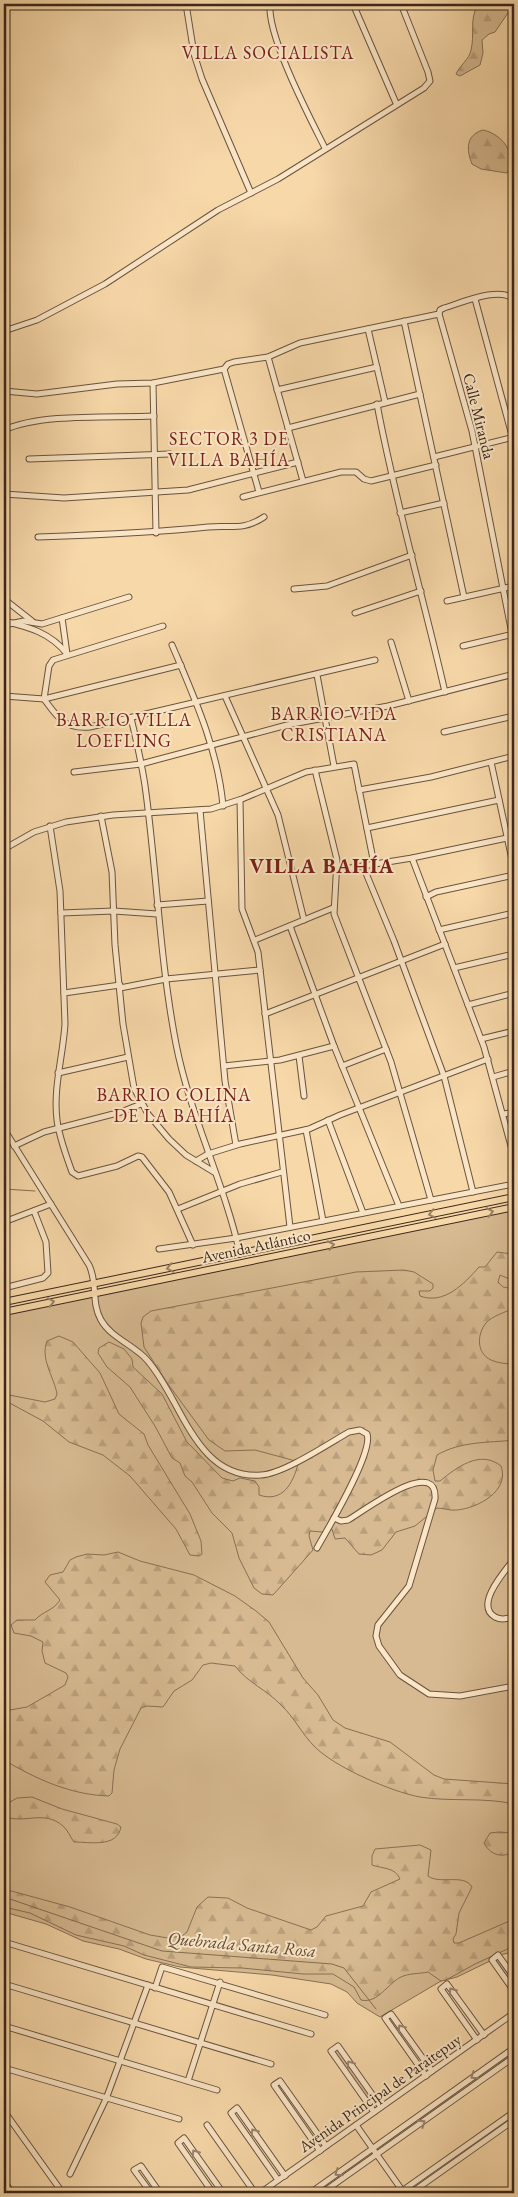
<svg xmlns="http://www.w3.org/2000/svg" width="518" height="2197" viewBox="0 0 518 2197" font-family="'EB Garamond',serif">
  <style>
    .grass { fill: #d7ba91; stroke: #897056 }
    .forest { fill: url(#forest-firs); stroke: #897056 }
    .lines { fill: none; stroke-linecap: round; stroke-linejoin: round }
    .stream { stroke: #856d52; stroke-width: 1 }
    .minor-casing { stroke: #6a533e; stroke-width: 7 }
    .major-casing { stroke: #3b271a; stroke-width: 8 }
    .minor { stroke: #fae6c7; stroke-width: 5 }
    .major { stroke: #f7d8a9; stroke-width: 6 }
    .oneway { stroke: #998062 }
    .oneway2 { stroke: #9a8670 }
    .labels { text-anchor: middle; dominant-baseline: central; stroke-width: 4; stroke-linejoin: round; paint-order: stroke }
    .street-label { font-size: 16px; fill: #3b271a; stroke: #fae6c7 }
    .neighbourhood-label { font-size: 18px; letter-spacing: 1px; fill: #7a1f14; stroke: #fae6c7 }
    .water-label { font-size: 18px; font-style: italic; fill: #604a36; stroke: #fae6c7 }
    .district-label { font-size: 21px; font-weight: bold; letter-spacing: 1px; fill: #7a1f14; stroke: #fae6c7 }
  </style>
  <defs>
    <pattern id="forest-firs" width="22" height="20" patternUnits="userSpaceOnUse" patternTransform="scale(1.25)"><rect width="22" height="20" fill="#d7ba91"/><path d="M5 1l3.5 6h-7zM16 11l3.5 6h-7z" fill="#b9a07c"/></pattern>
  </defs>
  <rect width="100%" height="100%" fill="#f7d8a9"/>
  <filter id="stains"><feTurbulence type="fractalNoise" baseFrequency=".004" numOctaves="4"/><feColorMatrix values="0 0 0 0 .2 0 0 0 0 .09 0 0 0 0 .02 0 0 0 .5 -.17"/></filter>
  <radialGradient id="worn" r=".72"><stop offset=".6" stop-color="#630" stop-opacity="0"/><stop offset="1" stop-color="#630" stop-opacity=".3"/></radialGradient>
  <g class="grass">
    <polygon points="514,1207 514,1952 499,1955 514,1977 514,1991 492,1960 457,1977 441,1981 380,2017 357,2003 347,1992 331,1984 272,1975 180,1967 146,1959 119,1949 83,1941 46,1924 4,1912 4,1312"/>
    <polygon points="338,2046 381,2107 374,2112 331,2051"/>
    <polygon points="514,2048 514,2057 322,2193 310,2193"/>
  </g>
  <g class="forest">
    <path d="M478 4H514L495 32 489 34 482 40 483 53 480 65 460 76 456 74C460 65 469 60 471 50 475 34 469 19 478 4Z"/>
    <path d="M483 130C502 134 518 154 507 173L481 169 472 164C466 149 466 135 483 130Z"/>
    <path d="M497 1252 512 1254 514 1256V1281L500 1275 498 1282 503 1287 514 1289V1308C506 1312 492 1316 486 1323 477 1334 476 1353 491 1360 497 1363 507 1364 514 1364V1440C488 1443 461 1441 437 1455L433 1470 435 1481H440C456 1468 480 1449 501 1466 510 1491 478 1508 457 1510 450 1511 444 1508 437 1508L415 1526 396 1532 382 1550 371 1555 359 1554 345 1538 335 1539 332 1529 322 1532 310 1531 309 1536 313 1550 273 1595 262 1594 254 1588 239 1558 232 1533 212 1513 192 1482 185 1476 180 1463 172 1458 155 1426 130 1387 107 1367 98 1353 99 1348 109 1342 124 1349 132 1359 133 1367 162 1394 187 1442 222 1478 233 1481 240 1478 255 1481 259 1487V1495C283 1503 293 1483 298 1464L292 1460 255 1450 225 1451 209 1440 168 1384 144 1347 141 1323 143 1317 151 1311 356 1272 404 1270 414 1272 433 1284V1288L430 1291H419L420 1296C444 1305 464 1284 479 1267H485Z"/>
    <path d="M59 1336 73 1342 100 1373 119 1414 144 1434 148 1445 190 1514 201 1541 202 1554 199 1556 190 1555 176 1529 130 1476 103 1455 69 1442 43 1421 4 1400V1394L45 1402 55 1399 57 1394C54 1377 40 1359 47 1341Z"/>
    <path d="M118 1552 140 1561 194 1575 235 1596 256 1611 269 1622 303 1678 318 1695 333 1720 345 1728 390 1742 434 1775 444 1779 514 1784V1804C484 1797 450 1802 420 1797 392 1792 334 1767 314 1746 302 1734 294 1717 281 1705 267 1690 248 1683 235 1666L211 1663 203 1665 192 1680 174 1691 163 1707 147 1706 141 1708 120 1749 114 1770 112 1793 109 1796C71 1795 36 1779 4 1760V1711L27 1707 65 1685 68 1677 66 1673 45 1663 42 1651 43 1642 31 1636 14 1633 11 1625 17 1620H35C43 1611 53 1611 60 1600L45 1582 50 1575 63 1572 70 1560 76 1557 87 1554 104 1555Z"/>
    <path d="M32 1797 62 1809 117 1824 121 1827C117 1848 90 1842 74 1842 70 1837 68 1830 63 1826 44 1809 23 1825 4 1816L5 1805 17 1798Z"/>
    <path d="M499 1832 514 1833V1851C503 1859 490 1855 484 1843L490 1833Z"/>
    <path d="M420 1845 431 1850 428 1876C440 1885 464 1873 472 1887L459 1913 456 1934 453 1939 454 1943H459L514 1919V1946L475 1964 446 1980 441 1981 428 1972C419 1974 409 1973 401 1977 388 1983 378 2004 361 2000L354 1987 333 1974H303L242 1968 191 1967 144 1955 124 1946 76 1935 30 1913 4 1907V1889L70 1907 150 1935 168 1938 182 1936 187 1932 197 1907 208 1897 228 1898 247 1908 311 1930 317 1927 326 1916 363 1906 371 1892 400 1879C395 1867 383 1869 372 1865V1856L375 1849Z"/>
  </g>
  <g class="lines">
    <g class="stream">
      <polyline points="4,1189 35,1191"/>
      <polyline points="4,1897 162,1951 332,1964 344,1968 376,2009"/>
    </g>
    <defs>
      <g id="minor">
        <polyline points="186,4 194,54 202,79 251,193"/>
        <path d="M270 4C267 36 309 116 325 148"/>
        <polyline points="353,4 396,103"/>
        <polyline points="475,299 514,443"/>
        <polyline points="439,314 472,431 514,644"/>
        <polyline points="404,321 464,597"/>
        <polyline points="368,329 385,402"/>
        <polyline points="4,331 37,320 105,284 218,210 278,179 424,88 430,81 428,72 401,4"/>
        <polyline points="268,357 303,481"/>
        <polyline points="224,369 259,492"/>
        <polyline points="153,383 156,533"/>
        <polyline points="277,390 377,367"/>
        <path d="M4 391 37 394 117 384 153 383 224 369 228 364 234 362 268 357 300 343 439 314 440 310 444 308C461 303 502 285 514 300"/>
        <path d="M377 404C395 501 423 596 445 692"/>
        <polyline points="288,428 420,394"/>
        <path d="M4 430C42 413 111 418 154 416"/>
        <polyline points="434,457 514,437"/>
        <polyline points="29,459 170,454"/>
        <polyline points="4,494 64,498 188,490 298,462"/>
        <polyline points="243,497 341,472 356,472 364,479 371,481 436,465"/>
        <polyline points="400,513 444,503"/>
        <path d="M38 537C95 535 152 533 208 527 231 525 243 531 264 517"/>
        <polyline points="294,589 327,586 412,555"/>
        <polyline points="4,599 32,621"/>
        <polyline points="447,601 514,586"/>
        <polyline points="355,613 421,591"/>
        <polyline points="62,618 67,654"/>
        <path d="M4 621C29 627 51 633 67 654"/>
        <polyline points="4,625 24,621 42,624 129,597"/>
        <path d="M163 626 53 660 49 666 44 699C58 718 64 729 90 727L375 660"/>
        <polyline points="391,642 409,701"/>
        <path d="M172 645C194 697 218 749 223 806"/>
        <polyline points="463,646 514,634"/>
        <polyline points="317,675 334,766"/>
        <polyline points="4,696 44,699 181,665"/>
        <polyline points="225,696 278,815 304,920"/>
        <path d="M131 718C137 743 143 768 146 793 157 876 160 961 176 1044 190 1116 224 1182 240 1254"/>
        <polyline points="444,732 514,716"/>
        <polyline points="491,762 514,869"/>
        <polyline points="315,770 337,860 334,914 391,1062 431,1200"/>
        <polyline points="74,772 141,764 287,725 388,706 514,674"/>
        <polyline points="359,790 431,777 514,756"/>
        <polyline points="240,800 242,909 258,952 290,1227"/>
        <polyline points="200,810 225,1081 236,1145"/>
        <polyline points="101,816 112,872 115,945 123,1024 134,1088 148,1114 169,1139 186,1155 214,1172"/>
        <path d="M50 826 60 891 65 1024C63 1056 53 1088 57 1120 59 1137 66 1155 72 1172L78 1176 117 1166 138 1156 142 1157 169 1192 193 1245"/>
        <polyline points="367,828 499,800"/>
        <polyline points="4,849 34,832 66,822 113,815 211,809 242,799 306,772 354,764 374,864"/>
        <polyline points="412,858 484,1047 514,1157"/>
        <polyline points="363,866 394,941 444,1076 473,1192"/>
        <polyline points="338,870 412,858 507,838"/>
        <polyline points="426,897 436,892 514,875"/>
        <polyline points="157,905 208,901"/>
        <polyline points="61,913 114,911 157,914"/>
        <polyline points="290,926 334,1046 399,1206"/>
        <polyline points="439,930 514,913"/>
        <polyline points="255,940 333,908"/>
        <polyline points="454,968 514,954"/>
        <polyline points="120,988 166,979 260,970"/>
        <polyline points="64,993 120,985"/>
        <polyline points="468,1005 514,993"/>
        <polyline points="265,1014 445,944"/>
        <polyline points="481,1039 514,1031"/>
        <polyline points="299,1056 304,1096"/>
        <polyline points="224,1066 280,1060 334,1046"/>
        <polyline points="342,1066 386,1049"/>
        <polyline points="58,1073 128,1057"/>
        <polyline points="493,1077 514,1071"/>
        <polyline points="504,1114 514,1112"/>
        <polyline points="328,1120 363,1213"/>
        <path d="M4 1129 89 1265C98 1283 91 1303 101 1320 111 1338 134 1345 147 1360 182 1399 195 1480 261 1475 283 1474 328 1444 349 1432L360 1430 367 1434C374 1452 327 1530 317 1548"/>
        <polyline points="306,1130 323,1221"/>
        <polyline points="14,1146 44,1132 121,1112 141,1104"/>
        <polyline points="196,1161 208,1154 240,1144 309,1129 340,1115 488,1059"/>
        <polyline points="178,1209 240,1184 282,1172"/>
        <polyline points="4,1222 51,1204"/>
        <polyline points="159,1249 236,1238 514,1184"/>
        <polyline points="4,1288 43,1278 48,1273 46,1242 34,1211"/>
        <path d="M334 1518 341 1521 348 1520C361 1513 438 1454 435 1499L409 1586 378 1625 376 1636 379 1646 400 1675 429 1694 460 1696 514 1686"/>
        <path d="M514 1559C505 1571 474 1605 495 1617 501 1620 508 1619 514 1616"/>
        <polyline points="4,1942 311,2034"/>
        <polyline points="514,1977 498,1955 492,1960 514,1991"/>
        <polyline points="4,1984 271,2064"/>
        <polyline points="155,1988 162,1967 325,2015"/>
        <polyline points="4,2026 217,2090"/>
        <polyline points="477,2040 441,1989 447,1984 484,2035"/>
        <polyline points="4,2068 179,2119"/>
        <polyline points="426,2076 385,2018 391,2014 432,2071"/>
        <polyline points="188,2081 220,1982"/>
        <polyline points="4,2111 62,2192"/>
        <polyline points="374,2112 331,2051 338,2046 381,2107"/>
        <polyline points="207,2125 255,2193"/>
        <polyline points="356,2125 404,2193"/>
        <polyline points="320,2151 274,2085 280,2081 326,2146"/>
        <polyline points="70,2174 106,2099 148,1985"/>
        <polyline points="278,2180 231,2113 237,2108 285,2176"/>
        <polyline points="4,2181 12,2193"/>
        <polyline points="151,2193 134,2170 141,2166 160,2193"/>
        <polyline points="213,2193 178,2143 184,2138 223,2193"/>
        <polyline points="260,2193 514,2013"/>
        <polyline points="310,2193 514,2048"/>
        <polyline points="322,2193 514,2057"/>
        <polyline points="399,2193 514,2112"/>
        <polyline points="411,2193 514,2120"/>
      </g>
      <g id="major">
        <polyline points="4,1302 514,1197"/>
        <polyline points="4,1312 514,1207"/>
      </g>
    </defs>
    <use href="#minor" class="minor-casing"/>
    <use href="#major" class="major-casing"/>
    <use href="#minor" class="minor"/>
    <use href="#major" class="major"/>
  </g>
  <defs><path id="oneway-chevron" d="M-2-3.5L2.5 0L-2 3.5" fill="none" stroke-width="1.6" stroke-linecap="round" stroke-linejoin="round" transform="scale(1.25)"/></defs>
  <g class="oneway">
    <use href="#oneway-chevron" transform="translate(490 1212) rotate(-12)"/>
    <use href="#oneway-chevron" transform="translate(432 1214) rotate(168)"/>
    <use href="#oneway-chevron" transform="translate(331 1245) rotate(-12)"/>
    <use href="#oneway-chevron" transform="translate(170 1268) rotate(168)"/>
    <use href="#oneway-chevron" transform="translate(51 1302) rotate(-12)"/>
  </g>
  <g class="oneway2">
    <use href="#oneway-chevron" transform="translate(452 1991) rotate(-125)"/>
    <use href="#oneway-chevron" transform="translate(401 2028) rotate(-125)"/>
    <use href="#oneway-chevron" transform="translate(350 2064) rotate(-125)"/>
    <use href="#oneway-chevron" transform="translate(474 2076) rotate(145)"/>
    <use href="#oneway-chevron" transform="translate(422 2123) rotate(-35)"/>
    <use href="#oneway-chevron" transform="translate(254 2132) rotate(-125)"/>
    <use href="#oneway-chevron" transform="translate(195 2153) rotate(-125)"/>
    <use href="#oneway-chevron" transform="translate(338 2173) rotate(145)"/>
  </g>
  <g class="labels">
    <g class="street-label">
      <text transform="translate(479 416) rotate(76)">Calle Miranda</text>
      <text transform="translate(256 1246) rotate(-12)">Avenida Atlántico</text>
      <text transform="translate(380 2093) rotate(-35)">Avenida Principal de Paraitepuy</text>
    </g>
    <g class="neighbourhood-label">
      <text x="268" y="52">VILLA SOCIALISTA</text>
      <text x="229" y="438">SECTOR 3 DE<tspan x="229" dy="21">VILLA BAHÍA</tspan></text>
      <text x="334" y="713">BARRIO VIDA<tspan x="334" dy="21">CRISTIANA</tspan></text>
      <text x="124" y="719">BARRIO VILLA<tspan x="124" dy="21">LOEFLING</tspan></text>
      <text x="174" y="1094">BARRIO COLINA<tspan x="174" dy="21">DE LA BAHÍA</tspan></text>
    </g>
    <g class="water-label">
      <text transform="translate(242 1944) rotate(5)">Quebrada Santa Rosa</text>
    </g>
    <g class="district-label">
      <text x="322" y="865">VILLA BAHÍA</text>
    </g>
  </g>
  <rect width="518" height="2197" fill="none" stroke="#f7d8a9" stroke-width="20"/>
  <rect x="5" y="5" width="508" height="2187" fill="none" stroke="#3b271a" stroke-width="2.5"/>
  <rect x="10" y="10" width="498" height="2177" fill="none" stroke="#3b271a"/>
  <rect width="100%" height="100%" filter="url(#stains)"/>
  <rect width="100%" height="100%" fill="url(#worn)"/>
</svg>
